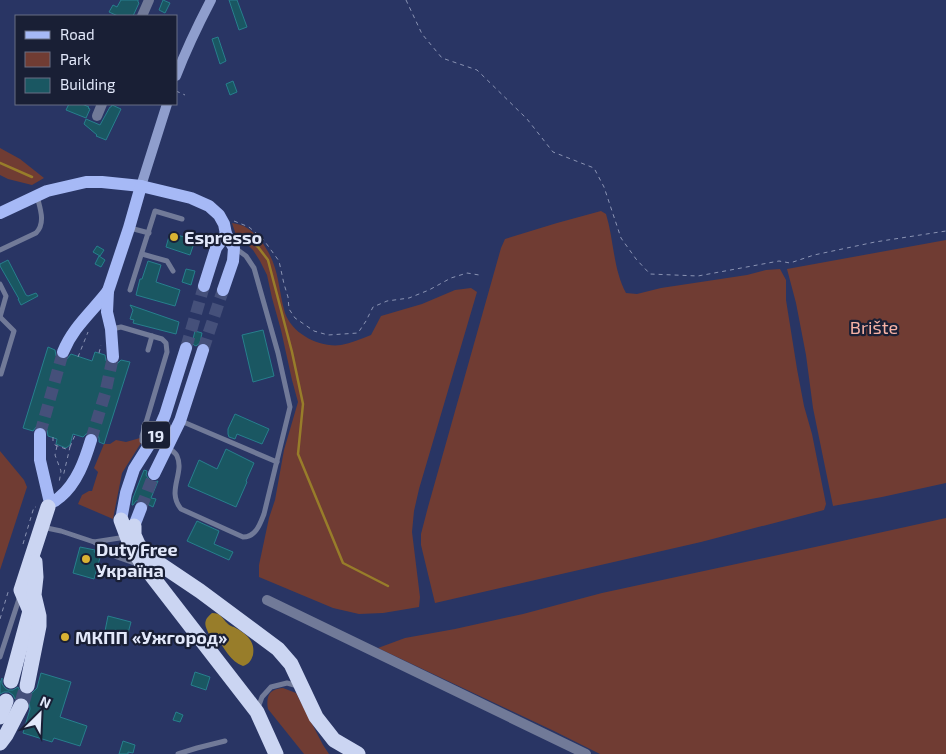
<svg xmlns="http://www.w3.org/2000/svg" width="946" height="754" viewBox="0 0 946 754" font-family="'Exo 2',sans-serif">
  <style>
    .green { fill: #703c33 }
    .water { fill: #987d2a }
    .lines { fill: none; stroke-linecap: round; stroke-linejoin: round }
    .stream { stroke: #987d2a; stroke-width: 2.5 }
    .building { fill: #1a5762; stroke: #277f8d }
    .primary-tunnel { stroke: #45507a; stroke-width: 12; stroke-dasharray: 12 6; stroke-linecap: butt }
    .highway-tunnel { stroke: #45507a; stroke-width: 15; stroke-dasharray: 15 8; stroke-linecap: butt }
    .path { stroke: #8a93b3; stroke-width: 1; stroke-dasharray: 4 4; stroke-linecap: butt }
    .lane { stroke: #717a98; stroke-width: 5 }
    .street { stroke: #717a98; stroke-width: 10 }
    .secondary { stroke: #8f9ecd; stroke-width: 10 }
    .primary { stroke: #a6b9f6; stroke-width: 12 }
    .highway { stroke: #cbd5f2; stroke-width: 15 }
    .poi-dot { fill: #dab333; stroke: #191f35; stroke-width: 2 }
    .labels { text-anchor: middle; dominant-baseline: central; stroke-width: 4.5; stroke-linejoin: round; paint-order: stroke }
    .shield { fill: #191f35; stroke: #a6acbf; stroke-width: 1 }
    .shield-label { font-size: 16px; font-weight: bold; fill: #e2e8fa }
    .poi-label { font-size: 18px; font-weight: bold; fill: #e2e8fa; stroke: #191f35; text-anchor: start }
    .park-label { font-size: 18px; fill: #f6b3a7; stroke: #191f35 }
  </style>
  <rect width="100%" height="100%" fill="#293564"/>
  <g class="green">
    <polygon points="0,148 20,159 44,178 32,185 8,179 0,175"/>
    <path d="M601 211 606 214C614 240 613 269 626 293L637 294 661 288 747 275 766 270 780 269 786 280V300L797 369 804 406 812 434 826 504 824 510 701 542 435 603 421 545V534L428 507 501 248 505 239 557 223Z"/>
    <path d="M232 223C237 224 243 225 247 228 252 231 257 236 261 241 280 266 277 285 285 313 292 334 320 348 341 345 351 343 361 339 371 335L381 316 422 304 455 290 471 288 477 292 419 489 414 511 412 532 420 597 419 607 383 613 359 614 333 608 259 577V565L269 518 275 500 284 450 298 402 292 380 281 330 272 298 267 275 260 261 253 250 248 245 237 238Z"/>
    <polygon points="946,240 946,483 882,497 833,506 813,408 806,355 796,303 787,269"/>
    <polygon points="140,438 141,443 122,473 113,519 78,504 82,495 89,491 92,491 98,472 94,468 104,444 110,444 116,440 126,442"/>
    <polygon points="0,451 24,480 27,487 0,570"/>
    <polygon points="946,518 946,754 600,754 554,731 378,648 405,638 455,629 523,614 602,593 815,547"/>
    <path d="M283 688 296 693 323 745 329 754H304L268 709C266 696 269 689 283 688Z"/>
  </g>
  <path class="water" d="M212 613C221 613 222 618 227 623 230 626 231 626 234 627 245 633 256 641 253 655 251 661 249 664 243 666 231 662 223 647 217 637H213L210 636C205 626 202 621 212 613Z"/>
  <g class="lines">
    <g class="stream">
      <polyline points="0,163 32,177"/>
      <polyline points="241,235 246,237 258,247 268,260 292,352 303,404 298,454 343,563 388,586"/>
    </g>
  </g>
  <g class="building">
    <polygon points="121,0 138,0 138,2 139,3 133,16 118,16 109,12 113,5 117,7"/>
    <polygon points="163,0 170,3 165,13 159,10"/>
    <polygon points="229,0 237,0 247,27 239,30"/>
    <polygon points="218,37 226,61 220,64 212,39"/>
    <polygon points="233,81 237,92 230,95 226,84"/>
    <polygon points="69,104 82,104 89,107 88,108 90,109 86,118 66,110"/>
    <polygon points="112,105 121,109 106,140 96,136 97,135 84,124 86,119 100,125 110,107 111,107"/>
    <polygon points="170,233 195,240 190,255 166,247"/>
    <polygon points="97,246 104,250 100,256 93,252"/>
    <polygon points="99,256 105,260 101,267 95,264"/>
    <polygon points="8,260 26,295 28,296 36,293 38,296 21,305 18,299 19,299 0,266 0,264"/>
    <polygon points="148,261 161,265 156,282 180,290 175,306 136,295 140,279 142,279"/>
    <polygon points="186,269 195,271 191,285 182,282"/>
    <polygon points="130,305 179,322 176,334 133,323 134,320 130,319 133,310"/>
    <polygon points="263,330 274,376 253,382 242,335"/>
    <polygon points="195,331 202,333 200,343 196,346 194,345 192,343"/>
    <polygon points="48,347 55,350 56,356 60,360 67,359 71,354 92,361 95,352 105,355 106,361 110,364 117,364 121,360 130,362 104,444 99,442 99,438 97,434 90,432 86,434 83,437 73,434 70,445 66,448 56,444 57,439 48,436 47,430 44,427 36,427 33,431 23,428"/>
    <polygon points="235,414 269,429 262,444 237,434 235,439 229,437 228,434 228,429"/>
    <polygon points="226,449 254,463 246,481 247,482 236,507 188,486 199,460 217,469"/>
    <polygon points="144,470 147,471 146,475 150,481 154,482 158,481 151,498 156,499 153,507 149,505 144,501 140,500 136,501 133,505 132,505 133,498"/>
    <polygon points="197,521 219,531 214,544 233,552 229,560 187,541"/>
    <polygon points="80,547 95,550 94,552 101,554 94,579 73,573"/>
    <polygon points="108,616 131,622 127,637 105,631"/>
    <polygon points="195,672 210,677 206,690 191,685"/>
    <polygon points="41,673 71,682 60,717 87,726 80,746 54,738 52,742 23,733 30,709 29,701 26,698 21,697 15,699 13,695 9,692 4,692 0,694 0,683 2,678 2,684 5,688 8,690 13,690 18,687 21,693 26,695 30,695 37,688"/>
    <polygon points="176,712 183,715 180,722 173,720"/>
    <polygon points="123,741 135,745 133,753 128,752 128,754 119,754"/>
  </g>
  <g class="lines">
    <g class="primary-tunnel">
      <polyline points="186,348 204,286"/>
      <polyline points="203,350 223,290"/>
      <polyline points="40,434 63,352"/>
      <polyline points="91,440 105,394 113,357"/>
      <polyline points="141,508 154,474"/>
    </g>
    <polyline class="highway-tunnel" points="21,706 27,686"/>
    <g class="path">
      <polyline points="406,0 422,34 442,58 477,70 527,119 553,152 594,168 604,187 621,238 636,259 650,274 698,276 779,261 790,263 814,255 875,242 946,231"/>
      <polyline points="176,91 185,95"/>
      <polyline points="234,221 249,227 263,239 279,261 284,284 288,297 289,309 295,318 314,331 328,335 358,333 366,321 373,307 387,301 409,298 429,290 451,278 467,273 479,275"/>
      <polyline points="99,353 101,345"/>
      <polyline points="78,357 88,332"/>
      <polyline points="53,437 53,441 55,445 66,449 70,447 63,477"/>
      <polyline points="57,446 55,455 61,471 59,483"/>
      <polyline points="70,447 75,435"/>
      <polyline points="23,544 34,507 36,507"/>
      <polyline points="0,619 9,589"/>
    </g>
    <g class="lane">
      <polyline points="130,228 149,233"/>
      <path d="M0 250 36 233C46 223 40 208 37 196"/>
      <polyline points="142,254 167,261 173,271"/>
      <polyline points="0,284 6,296 0,317"/>
      <polyline points="130,290 155,211 182,219"/>
      <polyline points="0,317 14,331 1,374"/>
      <polyline points="112,329 121,327 162,339 166,343 167,352 142,436 142,441"/>
      <polyline points="148,350 152,336"/>
      <polyline points="181,421 277,462"/>
      <path d="M168 447C171 450 176 453 177 456 185 473 166 491 181 509L243 537C256 537 260 524 264 514L290 407 278 353 254 268 246 256 235 248"/>
      <polyline points="42,527 61,531 94,542 126,537"/>
      <polyline points="94,542 117,557 137,564"/>
      <polyline points="0,657 20,596"/>
      <polyline points="258,708 262,697 271,687 287,683 298,686"/>
      <polyline points="178,754 197,748 225,741"/>
    </g>
    <g class="street">
      <polyline points="142,16 149,0"/>
      <polyline points="97,116 102,104"/>
      <polyline points="267,600 586,754"/>
    </g>
    <g class="secondary">
      <path d="M176 76C186 50 198 25 211 0"/>
      <polyline points="141,186 167,104"/>
    </g>
    <g class="primary">
      <polyline points="0,213 47,191 86,182 102,182 141,186 191,198 209,206 219,215 224,224 226,234 234,248 233,261 223,290"/>
      <polyline points="204,286 216,248 226,234"/>
      <path d="M63 352C73 327 92 312 108 291"/>
      <polyline points="113,357 111,329 107,312 108,291 129,228 141,186"/>
      <polyline points="40,434 40,460 50,503 48,507"/>
      <polyline points="154,474 180,421 203,350"/>
      <path d="M50 503C53 502 57 500 60 497 77 483 85 460 91 440"/>
      <polyline points="121,520 126,493 134,469 158,431 165,415 186,348"/>
      <polyline points="134,526 141,508"/>
    </g>
    <g class="highway">
      <polyline points="121,520 130,544 141,562 257,712 276,754"/>
      <polyline points="134,526 134,535 138,544 145,554 200,591 278,649 291,664 316,717 334,740 358,754"/>
      <polyline points="11,681 30,611 21,590 48,507"/>
      <polyline points="27,686 39,626 39,616 34,595 36,577 35,562"/>
      <polyline points="0,717 6,701"/>
      <polyline points="0,743 6,735 21,706"/>
    </g>
  </g>
  <g class="poi-dot">
    <circle cx="174" cy="237" r="5"/>
    <circle cx="86" cy="559" r="5"/>
    <circle cx="65" cy="637" r="5"/>
  </g>
  <g class="labels">
    <rect class="shield" x="142" y="421.5" width="28" height="27" rx="4"/>
    <g class="shield-label">
      <text x="156" y="435">19</text>
    </g>
    <g class="poi-label">
      <text x="184" y="237">Espresso</text>
      <text x="96" y="549">Duty Free<tspan x="96" dy="21">Україна</tspan></text>
      <text x="75" y="637">МКПП «Ужгород»</text>
    </g>
    <g class="park-label">
      <text x="874" y="327">Brište</text>
    </g>
  </g>
  <rect x="15" y="15" width="162" height="90" fill="#191f35" stroke="#696f84"/>
  <rect x="25" y="31" width="25" height="8" fill="#a6b9f6" stroke="#696f84"/>
  <text x="60" y="40" font-size="15" fill="#e2e8fa">Road</text>
  <rect x="25" y="52" width="25" height="15" fill="#703c33" stroke="#696f84"/>
  <text x="60" y="65" font-size="15" fill="#e2e8fa">Park</text>
  <rect x="25" y="78" width="25" height="15" fill="#1a5762" stroke="#696f84"/>
  <text x="60" y="90" font-size="15" fill="#e2e8fa">Building</text>
  <g transform="translate(40 714) rotate(24)" stroke="#191f35" stroke-width="4" paint-order="stroke">
  <path d="M0-4L9 19L0 12L-9 19Z" fill="#e2e8fa"/>
  <text y="-8" font-size="14" font-weight="bold" text-anchor="middle" fill="#e2e8fa">N</text>
  </g>
</svg>
